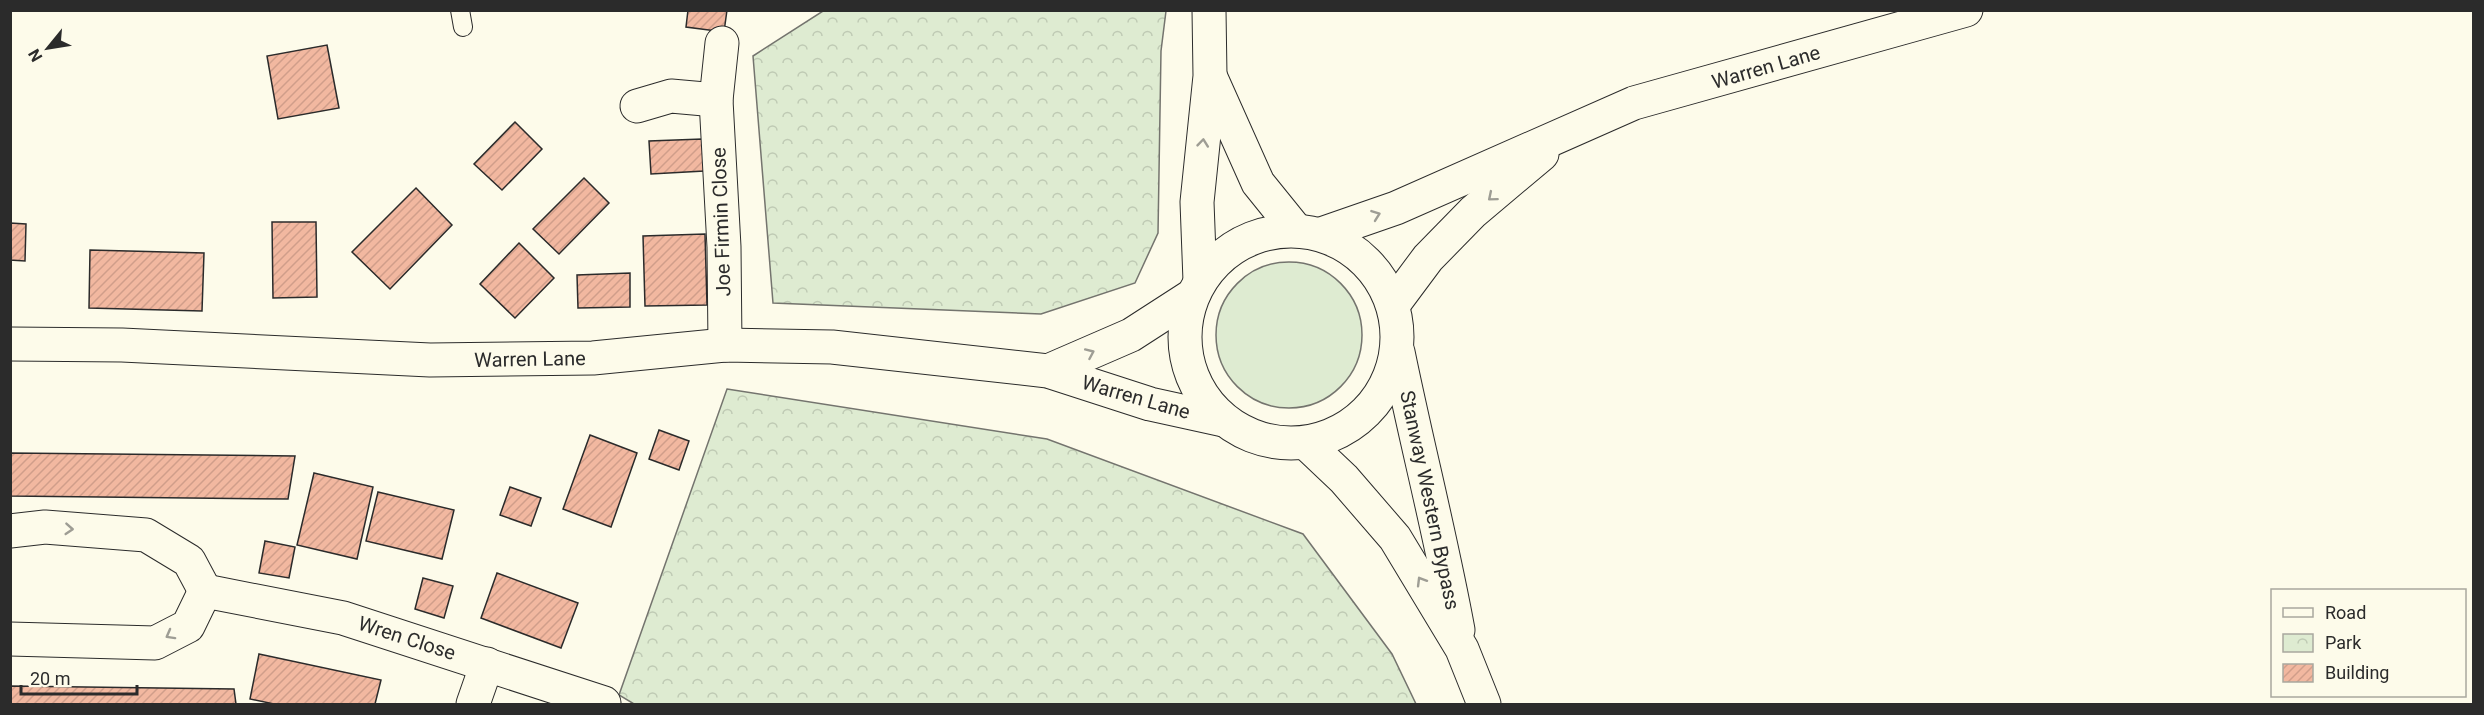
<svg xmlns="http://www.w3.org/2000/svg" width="2484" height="715" viewBox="0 0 2484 715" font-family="Roboto,sans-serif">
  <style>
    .green { fill: #deebd1; stroke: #74746e; stroke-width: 1.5 }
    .park { fill: url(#park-crowns); stroke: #74746e; stroke-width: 1.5 }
    .building { fill: url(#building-hatch); stroke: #2b2b2b; stroke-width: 1.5 }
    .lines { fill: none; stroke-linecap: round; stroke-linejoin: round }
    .lane-casing { stroke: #2b2b2b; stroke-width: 20 }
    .street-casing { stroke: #2b2b2b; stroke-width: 35 }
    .secondary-casing { stroke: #2b2b2b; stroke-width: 35 }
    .lane { stroke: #fdfbea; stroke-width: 18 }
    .street { stroke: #fdfbea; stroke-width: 33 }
    .secondary { stroke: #fdfbea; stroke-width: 33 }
    .oneway { stroke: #9e9d94 }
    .labels { text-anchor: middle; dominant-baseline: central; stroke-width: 4.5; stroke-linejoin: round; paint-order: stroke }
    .street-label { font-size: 20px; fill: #2b2b2b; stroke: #fdfbea }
  </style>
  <defs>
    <pattern id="park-crowns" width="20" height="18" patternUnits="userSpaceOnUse" patternTransform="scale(1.5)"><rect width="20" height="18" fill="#deebd1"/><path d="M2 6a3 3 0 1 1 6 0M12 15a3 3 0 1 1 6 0" fill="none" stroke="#bfcab4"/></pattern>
    <pattern id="building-hatch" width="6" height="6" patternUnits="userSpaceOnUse" patternTransform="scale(1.5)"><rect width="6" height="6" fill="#f2b8a0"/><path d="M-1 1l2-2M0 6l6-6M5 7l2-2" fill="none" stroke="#d09e8a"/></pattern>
  </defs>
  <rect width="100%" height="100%" fill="#fdfbea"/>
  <circle class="green" cx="1289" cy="335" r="73"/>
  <g class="park">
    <polygon points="823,11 1166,11 1161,51 1158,233 1135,283 1041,314 773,303 753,56"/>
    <polygon points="727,389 1047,439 1303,534 1392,654 1416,704 634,704 619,695"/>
  </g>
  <g class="building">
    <polygon points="688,10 727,10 724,32 686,27"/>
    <polygon points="327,45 339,108 278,119 267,56"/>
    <polygon points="515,122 542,149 502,190 474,164"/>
    <polygon points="702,139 704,171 651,174 649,141"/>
    <polygon points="584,178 609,203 559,254 533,229"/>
    <polygon points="416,188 452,225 390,289 352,252"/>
    <polygon points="272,222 316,222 317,297 273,298"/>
    <polygon points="10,223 26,224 25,261 10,260"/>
    <polygon points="705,234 707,305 645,306 643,236"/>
    <polygon points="519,243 554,278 515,318 480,284"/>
    <polygon points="90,250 204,253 202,311 89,308"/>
    <polygon points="630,273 630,307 578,308 577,275"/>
    <polygon points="659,430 689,441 679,470 649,459"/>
    <polygon points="590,435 637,453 611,527 563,509"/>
    <polygon points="10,453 295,456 288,499 10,496"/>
    <polygon points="314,473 373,487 357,559 297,545"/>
    <polygon points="510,487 541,498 531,526 500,515"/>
    <polygon points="378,492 454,510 442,559 366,541"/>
    <polygon points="265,541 295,547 289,578 259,573"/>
    <polygon points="497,573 578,603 561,648 481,618"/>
    <polygon points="423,578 453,586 444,618 415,609"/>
    <polygon points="259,654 381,680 375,704 274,704 250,699"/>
    <polygon points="10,686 234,689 236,704 10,704"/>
  </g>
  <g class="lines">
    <defs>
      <polyline id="lane" points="460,10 463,27"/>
      <g id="street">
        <polyline points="722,43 716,100 724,247 725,345"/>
        <polyline points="1211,78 1258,183 1296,230"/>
        <polyline points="637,106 671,96 716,100"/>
        <polyline points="1200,281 1197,202 1210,76 1209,10"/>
        <polyline points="10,531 45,527 146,535 189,561 205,591"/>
        <polyline points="205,591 343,618 604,703"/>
        <polyline points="10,639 155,643 188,626 205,591"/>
        <polyline points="473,704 487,664"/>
      </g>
      <g id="secondary">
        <circle cx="1291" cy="337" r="106"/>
        <polyline points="1321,234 1396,208 1634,103 1966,10"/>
        <polyline points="1393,305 1428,258 1473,212 1542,154"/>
        <polyline points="10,344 122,345 430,360 593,358 725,345 832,347 1048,371 1150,404 1223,420"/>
        <path d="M1398 352C1417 445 1441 537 1458 630"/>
        <polyline points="1048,371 1131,335 1193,295"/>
        <polyline points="1306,443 1344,479 1395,538 1462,649 1484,704"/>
      </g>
    </defs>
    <use href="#lane" class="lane-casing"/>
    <use href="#street" class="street-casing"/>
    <use href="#secondary" class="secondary-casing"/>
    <use href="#lane" class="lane"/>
    <use href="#street" class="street"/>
    <use href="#secondary" class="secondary"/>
  </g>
  <defs><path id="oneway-chevron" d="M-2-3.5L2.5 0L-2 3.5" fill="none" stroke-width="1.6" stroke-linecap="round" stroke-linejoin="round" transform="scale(1.5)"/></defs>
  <g class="oneway">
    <use href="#oneway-chevron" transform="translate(1203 143) rotate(-84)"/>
    <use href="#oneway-chevron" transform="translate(1492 197) rotate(140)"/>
    <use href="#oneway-chevron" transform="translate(1376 215) rotate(-20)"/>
    <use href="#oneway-chevron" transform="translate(1090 353) rotate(-24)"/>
    <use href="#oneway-chevron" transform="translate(69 529) rotate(4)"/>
    <use href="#oneway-chevron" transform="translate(1421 581) rotate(-121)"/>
    <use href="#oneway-chevron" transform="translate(170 635) rotate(151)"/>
  </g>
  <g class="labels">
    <g class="street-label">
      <text transform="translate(1766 67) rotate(-16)">Warren Lane</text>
      <text transform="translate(721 222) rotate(-92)">Joe Firmin Close</text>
      <text transform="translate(530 359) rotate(-1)">Warren Lane</text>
      <text transform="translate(1136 397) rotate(16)">Warren Lane</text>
      <text transform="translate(1430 500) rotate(78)">Stanway Western Bypass</text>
      <text transform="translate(407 638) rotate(18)">Wren Close</text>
    </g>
  </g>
  <rect width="2484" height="715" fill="none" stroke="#2b2b2b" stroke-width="24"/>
  <rect x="2271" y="589" width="195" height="108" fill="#fdfbea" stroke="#a9a89e" stroke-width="1.5"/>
  <rect x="2283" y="608" width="30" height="9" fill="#fdfbea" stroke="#a9a89e" stroke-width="1.5"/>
  <text x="2325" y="619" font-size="18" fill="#2b2b2b">Road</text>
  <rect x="2283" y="634" width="30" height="18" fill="url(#park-crowns)" stroke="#a9a89e" stroke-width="1.5"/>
  <text x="2325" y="649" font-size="18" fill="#2b2b2b">Park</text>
  <rect x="2283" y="664" width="30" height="18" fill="url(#building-hatch)" stroke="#a9a89e" stroke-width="1.5"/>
  <text x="2325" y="679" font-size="18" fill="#2b2b2b">Building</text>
  <g transform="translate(48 48) rotate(240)" stroke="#fdfbea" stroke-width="4.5" paint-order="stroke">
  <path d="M0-4.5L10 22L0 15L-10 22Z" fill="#2b2b2b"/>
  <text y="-9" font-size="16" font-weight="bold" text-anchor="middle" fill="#2b2b2b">N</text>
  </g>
  <path d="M21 685v9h116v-9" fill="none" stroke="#2b2b2b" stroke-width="3"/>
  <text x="30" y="685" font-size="18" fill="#2b2b2b" stroke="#fdfbea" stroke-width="4.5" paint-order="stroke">20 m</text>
</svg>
